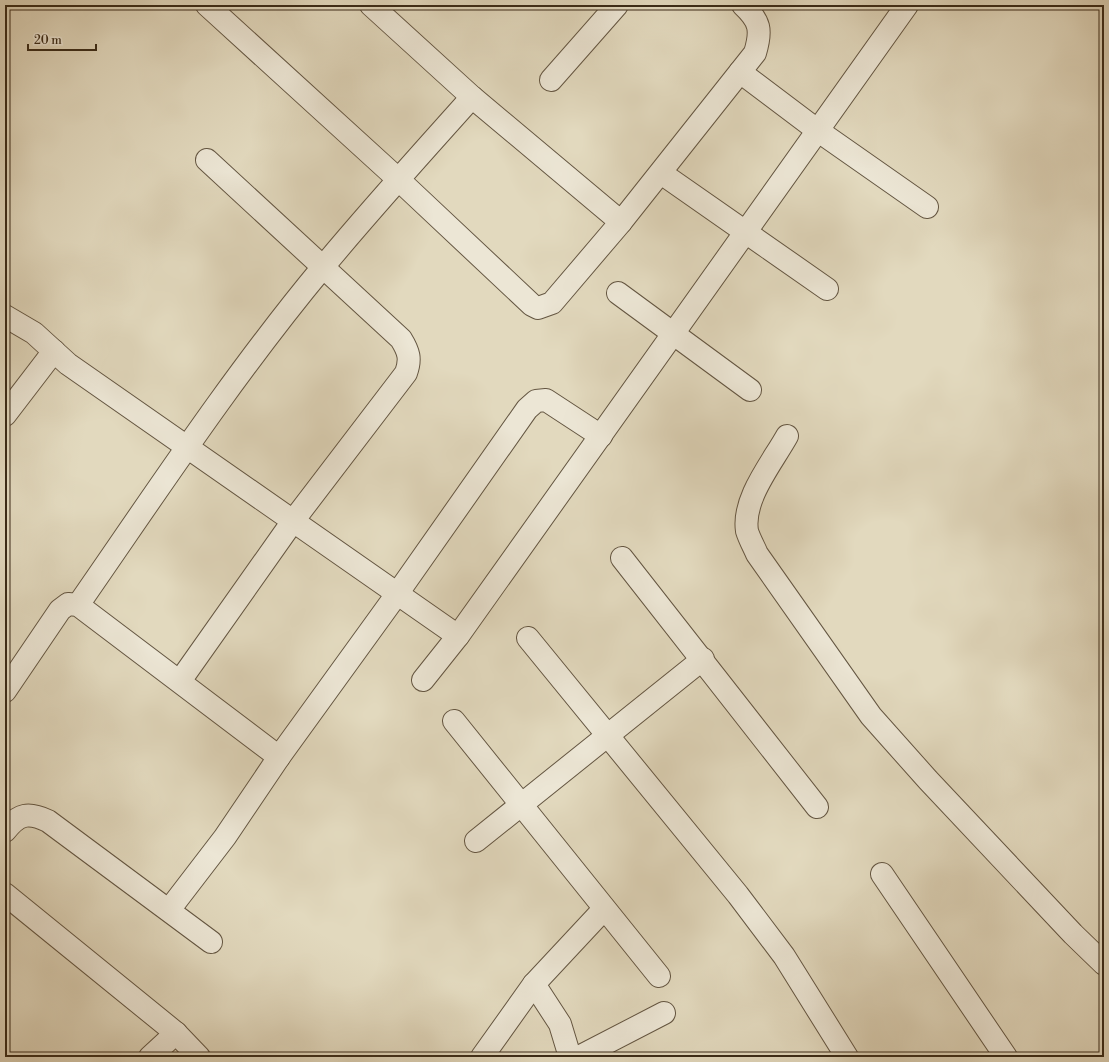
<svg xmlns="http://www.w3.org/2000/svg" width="1109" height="1062" viewBox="0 0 1109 1062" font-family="'Libre Bodoni',serif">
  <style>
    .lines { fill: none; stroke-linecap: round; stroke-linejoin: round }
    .minor-casing { stroke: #645642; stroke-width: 24 }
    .minor { stroke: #ece6d5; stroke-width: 22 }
  </style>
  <rect width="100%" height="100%" fill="#e2d9be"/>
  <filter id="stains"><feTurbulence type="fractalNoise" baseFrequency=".005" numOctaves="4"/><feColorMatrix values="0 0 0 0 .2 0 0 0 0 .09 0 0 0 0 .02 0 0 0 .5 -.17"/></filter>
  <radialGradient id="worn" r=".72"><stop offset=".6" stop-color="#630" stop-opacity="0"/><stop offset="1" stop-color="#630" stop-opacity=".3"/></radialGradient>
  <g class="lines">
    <defs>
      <g id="minor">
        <polyline points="207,5 399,180 532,305 538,308 552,303 621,222"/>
        <path d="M371 5 472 97 621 222 755 53C762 30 760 21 743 5"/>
        <polyline points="740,72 817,130 927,207"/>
        <polyline points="551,80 617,5"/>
        <polyline points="661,173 827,289"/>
        <polyline points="618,293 750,390"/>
        <polyline points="5,316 34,333 68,364 458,636"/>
        <polyline points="5,415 54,351"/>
        <path d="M787 436C772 463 742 499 747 531 749 538 754 547 757 554L871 716 928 780 1073 934 1104 964"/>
        <polyline points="622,558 817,807"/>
        <path d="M78 605C157 491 234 374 323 267 371 209 422 153 472 97"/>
        <polyline points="528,638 738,895 784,956 847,1057"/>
        <polyline points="423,680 458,636 907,5"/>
        <path d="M180 681 293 521 406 373C411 359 409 352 401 339L207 160"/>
        <polyline points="5,691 60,610 68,604 78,605 279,757"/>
        <polyline points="454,721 659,976"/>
        <path d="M5 831C19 813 29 812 48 821L211 942"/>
        <polyline points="476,841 703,659"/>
        <polyline points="882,874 1006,1057"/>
        <polyline points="5,894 176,1033 199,1057"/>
        <polyline points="169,910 225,837 279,757 397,594 527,409 536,401 546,400 601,436"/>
        <polyline points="534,984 560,1024 570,1057"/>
        <polyline points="150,1057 176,1033"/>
        <polyline points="482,1057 534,984 604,909"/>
        <polyline points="579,1057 664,1013"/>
      </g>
    </defs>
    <use href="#minor" class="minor-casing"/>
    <use href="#minor" class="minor"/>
  </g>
  <rect width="1109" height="1062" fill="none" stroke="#e2d9be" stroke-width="20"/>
  <rect x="6" y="6" width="1097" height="1050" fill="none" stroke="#3a2b18" stroke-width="2"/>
  <rect x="10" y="10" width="1089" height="1042" fill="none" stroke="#3a2b18"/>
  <path d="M28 44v6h68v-6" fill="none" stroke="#3a2b18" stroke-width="2"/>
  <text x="34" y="44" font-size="12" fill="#3a2b18" stroke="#ece6d5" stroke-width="3" paint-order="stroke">20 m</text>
  <rect width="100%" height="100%" filter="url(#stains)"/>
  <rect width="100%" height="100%" fill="url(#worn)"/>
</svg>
